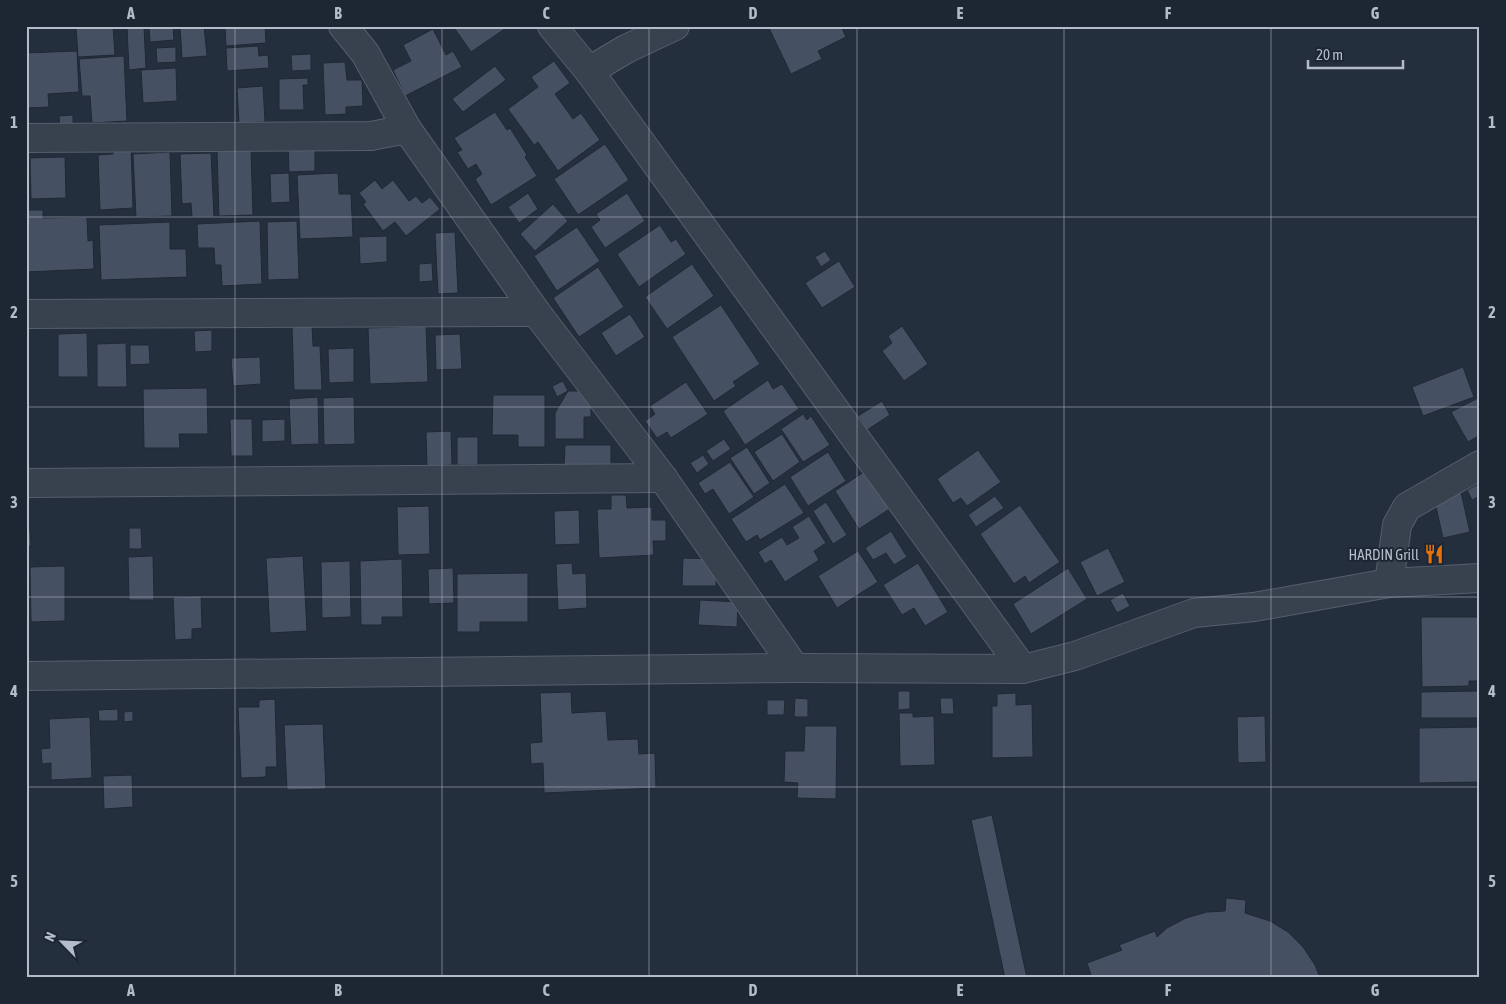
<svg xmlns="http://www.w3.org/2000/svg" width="1506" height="1004" viewBox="0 0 1506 1004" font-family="'Asap Condensed',sans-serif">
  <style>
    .building { fill: #455162; stroke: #1f2835 }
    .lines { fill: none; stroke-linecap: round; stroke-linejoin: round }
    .minor-casing { stroke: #565f6c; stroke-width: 30 }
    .minor { stroke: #38414e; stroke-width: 28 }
    .grid { fill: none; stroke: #b4bcc9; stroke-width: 1; stroke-opacity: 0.55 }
    .labels { text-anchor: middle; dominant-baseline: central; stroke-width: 4; stroke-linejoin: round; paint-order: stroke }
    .poi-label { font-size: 15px; fill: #b4bcc9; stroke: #1d2633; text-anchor: end }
    .neatline { fill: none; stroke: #b4bcc9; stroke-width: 2 }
    .grid-label { font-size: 16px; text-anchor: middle; font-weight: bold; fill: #b4bcc9 }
  </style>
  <rect width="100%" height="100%" fill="#242f3e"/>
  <g class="building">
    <polygon points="76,26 113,26 115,55 78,57"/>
    <polygon points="149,26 173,26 174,40 150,42"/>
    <polygon points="180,26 204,26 207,56 182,58"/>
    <polygon points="225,26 265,26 266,43 226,46"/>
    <polygon points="453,26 509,26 471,52"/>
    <polygon points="768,26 841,26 846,37 818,51 822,59 791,74"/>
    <polygon points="144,27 146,68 129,70 127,28"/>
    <polygon points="433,29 446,55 453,51 462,67 405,96 393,70 411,61 403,45"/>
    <polygon points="258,46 259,56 268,55 269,68 227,71 226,48"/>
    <polygon points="176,47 176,62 157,63 156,48"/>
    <polygon points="77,51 79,92 48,94 49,107 26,108 26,53"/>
    <polygon points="311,54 311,70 292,71 291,55"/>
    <polygon points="124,56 127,121 92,123 90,96 82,96 79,59"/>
    <polygon points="554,61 570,83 555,94 573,119 581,113 600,140 558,171 538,142 534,145 508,109 538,87 531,77"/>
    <polygon points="345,62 347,80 362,80 363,106 346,107 346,114 325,115 323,63"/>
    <polygon points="495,66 506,80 463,112 452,99"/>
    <polygon points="176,68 177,101 143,103 141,70"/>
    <polygon points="308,78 308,85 303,85 304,110 279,110 279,79"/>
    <polygon points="263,86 265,122 239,123 237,88"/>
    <polygon points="495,112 507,130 510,128 527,155 525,157 537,176 491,205 475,179 482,174 476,164 468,169 457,152 462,150 454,138"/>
    <polygon points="73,115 73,128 60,129 59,116"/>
    <polygon points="315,144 315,171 289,172 288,145"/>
    <polygon points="605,144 629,180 578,215 554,179"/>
    <polygon points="131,146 133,208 100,210 98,155 113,154 113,147"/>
    <polygon points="251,150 253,215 219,216 217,151"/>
    <polygon points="170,152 172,216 136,217 133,154"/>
    <polygon points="211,153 214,217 192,217 191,203 182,204 180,154"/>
    <polygon points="65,157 66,198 31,199 30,158"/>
    <polygon points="289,173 290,202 271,203 270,174"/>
    <polygon points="338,173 339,194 351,194 353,237 300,239 297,175"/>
    <polygon points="375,180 382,189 393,180 409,201 416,196 422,203 430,197 440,209 406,236 395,222 383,231 363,204 366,202 359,193"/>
    <polygon points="528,193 538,209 519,223 508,207"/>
    <polygon points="627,193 645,221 605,248 591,227 600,220 596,214"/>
    <polygon points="553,204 568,221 535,251 520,234"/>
    <polygon points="26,210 43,210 43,218 87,217 88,241 93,240 94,269 26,272"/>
    <polygon points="260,221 262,284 222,286 221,265 215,265 214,248 198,248 197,224"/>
    <polygon points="297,221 299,279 268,280 267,222"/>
    <polygon points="170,222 170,249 186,249 187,277 101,280 99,225"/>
    <polygon points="660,225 671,242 676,239 686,254 639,287 617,254"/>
    <polygon points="577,227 600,261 557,291 534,256"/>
    <polygon points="455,232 458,293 438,294 435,233"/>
    <polygon points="387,236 387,262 360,264 359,237"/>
    <polygon points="825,251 831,260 821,267 815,257"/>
    <polygon points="839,261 855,287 822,308 805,283"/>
    <polygon points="432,263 433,281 419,282 419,264"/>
    <polygon points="692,264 714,296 667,329 645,297"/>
    <polygon points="598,267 624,307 579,337 553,298"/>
    <polygon points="721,305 760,364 733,382 736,386 714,401 672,337"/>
    <polygon points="630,314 645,337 616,356 601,333"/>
    <polygon points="312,325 313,346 320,346 322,390 294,390 292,326"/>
    <polygon points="426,326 428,382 370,384 368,328"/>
    <polygon points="902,326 928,364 904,381 882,351 892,343 888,336"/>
    <polygon points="212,330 212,351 195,352 194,331"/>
    <polygon points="87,333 88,377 58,377 58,334"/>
    <polygon points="460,334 462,369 436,370 435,335"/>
    <polygon points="126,343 127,387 97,387 97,344"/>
    <polygon points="130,345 149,345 150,364 130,365"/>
    <polygon points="354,348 354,382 329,383 328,349"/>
    <polygon points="260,357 261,384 233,386 231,358"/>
    <polygon points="1463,367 1474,397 1423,416 1412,387"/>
    <polygon points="768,380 773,389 782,384 799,409 745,445 723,411"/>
    <polygon points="563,381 568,391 557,397 552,386"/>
    <polygon points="686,382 708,414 671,438 667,432 657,438 645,421 655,414 650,406"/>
    <polygon points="207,388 208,434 179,434 180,448 144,448 143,389"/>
    <polygon points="568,391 591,391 591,417 584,417 584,439 555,439 555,413"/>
    <polygon points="493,395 545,395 545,447 518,447 518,435 492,435"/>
    <polygon points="318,397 319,444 291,445 289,399"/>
    <polygon points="354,397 355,444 324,445 323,398"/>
    <polygon points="1480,397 1480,435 1468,442 1451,412"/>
    <polygon points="882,401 890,415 867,430 858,416"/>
    <polygon points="803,414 807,420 811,416 830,445 803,462 781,429"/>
    <polygon points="230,419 252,419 253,456 231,456"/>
    <polygon points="285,419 285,441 262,442 262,420"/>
    <polygon points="451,431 452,465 427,466 426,432"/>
    <polygon points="782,434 800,462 773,481 754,452"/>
    <rect x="457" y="437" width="21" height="28"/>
    <polygon points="724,439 731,449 713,461 706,451"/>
    <polygon points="565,445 611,445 611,467 564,467"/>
    <polygon points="747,447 770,483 754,494 730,458"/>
    <polygon points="978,450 1001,482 967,506 961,498 953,503 937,479"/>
    <polygon points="828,452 846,481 808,506 790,477"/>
    <polygon points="703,455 709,464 697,473 690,463"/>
    <polygon points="730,462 754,497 729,514 713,489 705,494 698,483"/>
    <polygon points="870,468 894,506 859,529 835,491"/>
    <polygon points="1480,483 1480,496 1472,500 1467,490"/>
    <polygon points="785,484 804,513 760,540 757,535 746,542 731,519"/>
    <polygon points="1460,488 1470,532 1443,538 1433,494"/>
    <polygon points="611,495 626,495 627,508 652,507 652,520 666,520 666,541 653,541 654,555 599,558 597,509 611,509"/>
    <polygon points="995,496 1004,508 976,527 968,515"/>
    <polygon points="826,502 847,535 833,544 813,511"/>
    <polygon points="1020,505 1060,562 1029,583 1025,576 1014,584 980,534"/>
    <polygon points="429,506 430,554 398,555 397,507"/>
    <polygon points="579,510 580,544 555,545 554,511"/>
    <polygon points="809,516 826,543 814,551 819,560 785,582 771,560 765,564 758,552 782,537 787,545 799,538 792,527"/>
    <polygon points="129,528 141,528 142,549 129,549"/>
    <polygon points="26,530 30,530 31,546 26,547"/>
    <polygon points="891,531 907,557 894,565 886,553 873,560 865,548"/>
    <polygon points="1108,548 1125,582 1097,596 1080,562"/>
    <polygon points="858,551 878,582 837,608 818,576"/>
    <polygon points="153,556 154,600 129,600 128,557"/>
    <polygon points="303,556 307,631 270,633 266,558"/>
    <polygon points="683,558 716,559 716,586 682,586"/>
    <polygon points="402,559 403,617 382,617 382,625 361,625 360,561"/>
    <polygon points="350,561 351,617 322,618 321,562"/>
    <polygon points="572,563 573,574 586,573 587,608 558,610 556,564"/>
    <polygon points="918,563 948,612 925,626 914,608 902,615 883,585"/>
    <polygon points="65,566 65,621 31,622 30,567"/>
    <polygon points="453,568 454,603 429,604 428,569"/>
    <polygon points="1068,568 1087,599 1031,634 1013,604"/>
    <polygon points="528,573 528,622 480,622 480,632 457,632 457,574"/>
    <polygon points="1123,593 1130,606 1117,613 1110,600"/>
    <polygon points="201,596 202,628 192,629 192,639 175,640 173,597"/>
    <polygon points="700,600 738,602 737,627 698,625"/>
    <polygon points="1421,617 1480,617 1480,681 1469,681 1469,686 1422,687"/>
    <polygon points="898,691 910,691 910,709 898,710"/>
    <polygon points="1480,691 1480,718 1421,718 1421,692"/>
    <polygon points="571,692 572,713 606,711 608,740 638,739 639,754 655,753 656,788 544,793 543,763 531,764 530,743 542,742 540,693"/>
    <polygon points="1016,693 1016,705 1032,704 1033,757 992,758 992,706 997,706 997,694"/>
    <polygon points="795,698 808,699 808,717 794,717"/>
    <polygon points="940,698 953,698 954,714 941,714"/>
    <polygon points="275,699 277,767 266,767 266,777 241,778 238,707 259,707 259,700"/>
    <polygon points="767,700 785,700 784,715 767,715"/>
    <polygon points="118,709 118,721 99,721 98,710"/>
    <polygon points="133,711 133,721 124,722 124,712"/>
    <polygon points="899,713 913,713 913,717 934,716 935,765 900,766"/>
    <polygon points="1265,716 1266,762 1238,763 1237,717"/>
    <polygon points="90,717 92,778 51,780 51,763 42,764 41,749 50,748 49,719"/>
    <polygon points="323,724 326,789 287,790 284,725"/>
    <polygon points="805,726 837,726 836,799 797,798 798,783 784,782 785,751 804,751"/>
    <polygon points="1480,727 1480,782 1419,783 1419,728"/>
    <polygon points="132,775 133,807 104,809 103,776"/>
    <polygon points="992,815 1027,978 1005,978 971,820"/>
    <polygon points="1226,898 1246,900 1245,913 1270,921 1288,932 1303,947 1315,965 1320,978 1092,978 1087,963 1122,950 1119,945 1155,931 1157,937 1167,928 1186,918 1207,912 1225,911"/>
  </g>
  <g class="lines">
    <defs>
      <g id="minor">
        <polyline points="343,26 365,53 407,129 536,312 663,478 795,668"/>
        <polyline points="552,26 589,71 1023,669"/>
        <polyline points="589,71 626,49 675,26"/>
        <polyline points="26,138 371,136 407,129"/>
        <polyline points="26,314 536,312"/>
        <polyline points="26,483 663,478"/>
        <polyline points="1389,583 1397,525 1407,507 1480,465"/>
        <polyline points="26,676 795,668 1023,669 1075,656 1194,613 1254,607 1389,583 1480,578"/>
      </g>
    </defs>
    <use href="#minor" class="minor-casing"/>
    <use href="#minor" class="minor"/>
  </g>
  <path class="grid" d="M235 26V978M442 26V978M649 26V978M857 26V978M1064 26V978M1271 26V978M26 217H1480M26 407H1480M26 597H1480M26 787H1480"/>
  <defs>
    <symbol id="restaurant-bare" viewBox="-9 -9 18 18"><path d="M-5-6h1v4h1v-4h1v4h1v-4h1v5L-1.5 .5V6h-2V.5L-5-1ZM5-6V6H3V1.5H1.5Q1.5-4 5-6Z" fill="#e8710a" stroke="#1d2633" stroke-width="2.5" paint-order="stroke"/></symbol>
  </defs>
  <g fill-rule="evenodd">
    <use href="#restaurant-bare" x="1420" y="540" width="28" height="28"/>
  </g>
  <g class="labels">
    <g class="poi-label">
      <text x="1419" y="554">HARDIN Grill</text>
    </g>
  </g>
  <rect width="1506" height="1004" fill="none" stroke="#1d2633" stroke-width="55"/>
  <g transform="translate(62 942) rotate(294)" stroke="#1d2633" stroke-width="4" paint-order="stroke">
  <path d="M0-4L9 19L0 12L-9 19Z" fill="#b4bcc9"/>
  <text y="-8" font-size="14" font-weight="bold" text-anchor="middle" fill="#b4bcc9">N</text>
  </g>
  <path d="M1308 60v8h95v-8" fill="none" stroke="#b4bcc9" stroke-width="2.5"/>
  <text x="1316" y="60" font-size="15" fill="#b4bcc9" stroke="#1d2633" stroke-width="4" paint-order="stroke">20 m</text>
  <rect x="28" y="28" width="1450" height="948" class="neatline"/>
  <g class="grid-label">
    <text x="131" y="19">A</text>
    <text x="338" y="19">B</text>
    <text x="546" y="19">C</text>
    <text x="753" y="19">D</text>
    <text x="960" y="19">E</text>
    <text x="1168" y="19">F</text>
    <text x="1375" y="19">G</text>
    <text x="14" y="128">1</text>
    <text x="1492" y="128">1</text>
    <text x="14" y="318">2</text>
    <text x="1492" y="318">2</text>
    <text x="14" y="508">3</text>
    <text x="1492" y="508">3</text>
    <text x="14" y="697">4</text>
    <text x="1492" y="697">4</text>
    <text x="14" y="887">5</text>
    <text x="1492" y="887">5</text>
    <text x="131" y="996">A</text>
    <text x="338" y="996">B</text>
    <text x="546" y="996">C</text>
    <text x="753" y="996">D</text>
    <text x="960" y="996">E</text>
    <text x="1168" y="996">F</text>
    <text x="1375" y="996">G</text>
  </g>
</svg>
